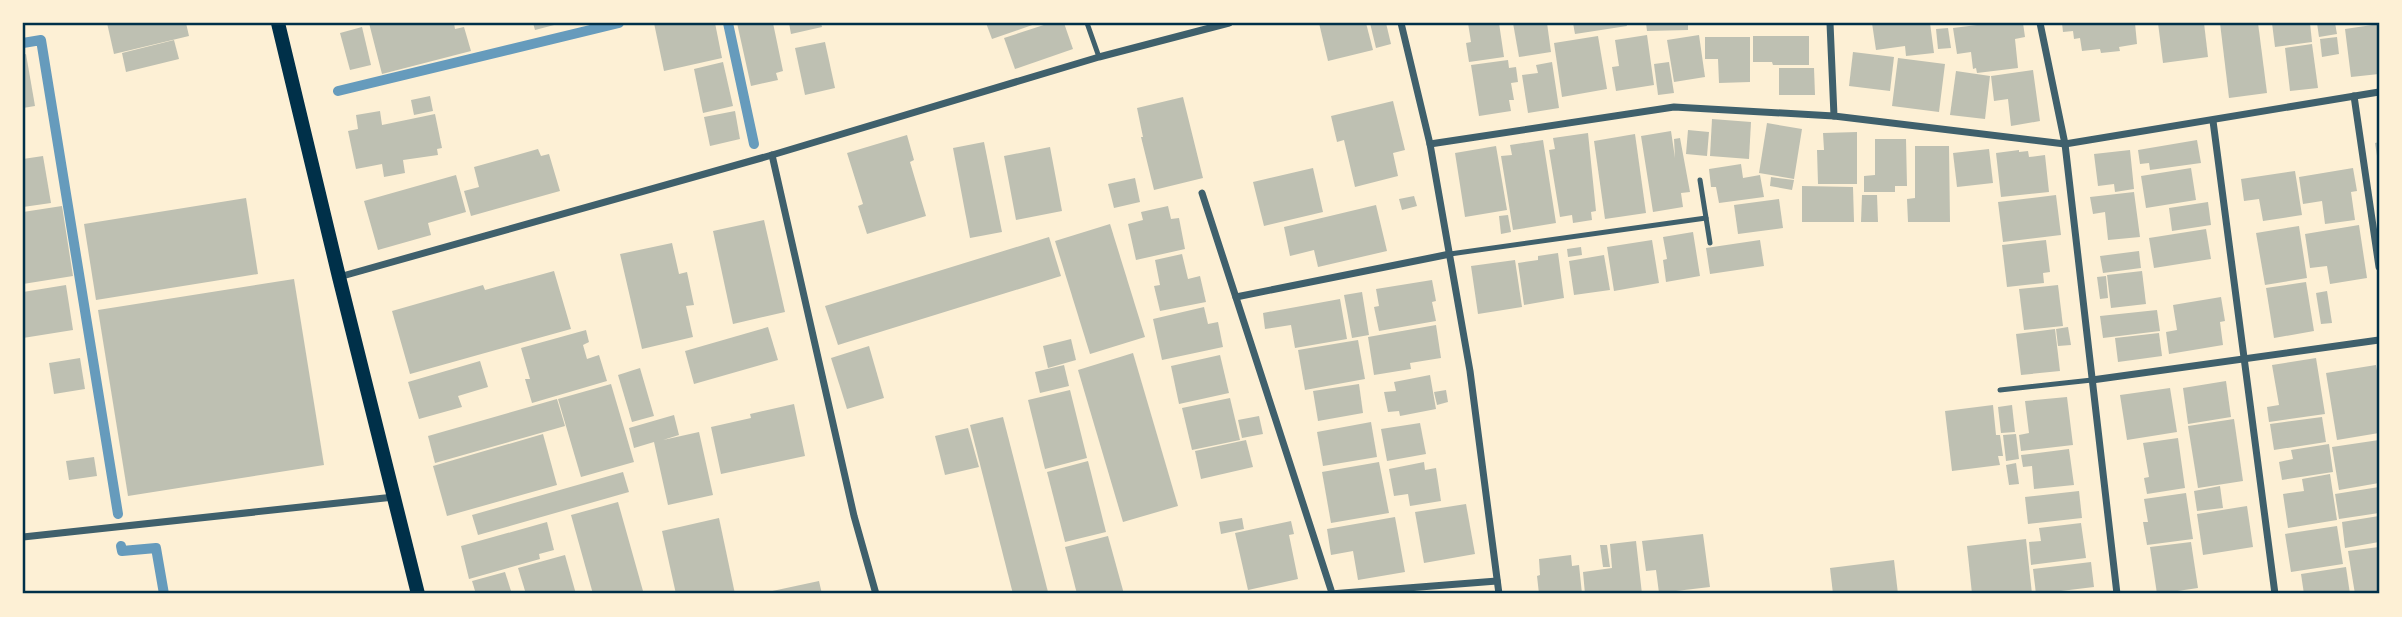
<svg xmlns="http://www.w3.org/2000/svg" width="2402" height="617" viewBox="0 0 2402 617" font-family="Helvetica,sans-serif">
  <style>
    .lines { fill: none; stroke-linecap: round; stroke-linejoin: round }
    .stream { stroke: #669bbc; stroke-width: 10 }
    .building { fill: #bec0b2 }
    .service { stroke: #3f606c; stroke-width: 5 }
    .minor { stroke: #3f606c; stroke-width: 7 }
    .secondary { stroke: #003049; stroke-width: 14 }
    .neatline { fill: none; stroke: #003049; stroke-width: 2.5 }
  </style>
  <rect width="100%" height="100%" fill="#fdf0d5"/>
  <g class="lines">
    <g class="stream">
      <polyline points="728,23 754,144"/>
      <polyline points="23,43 41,40 118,514"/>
      <polyline points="338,91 619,23"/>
      <polyline points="121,546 122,551 156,548 164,594"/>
    </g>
  </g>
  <g class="building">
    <polygon points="107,23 186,23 189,36 114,54"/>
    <polygon points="369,23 454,23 455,29 464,27 471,51 382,74"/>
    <polygon points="533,23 558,23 558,24 535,30"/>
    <polygon points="654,23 715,23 722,58 664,71"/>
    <polygon points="737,23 773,23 783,71 776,73 778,80 751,86"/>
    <polygon points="789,23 821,23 822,27 791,34"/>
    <polygon points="986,23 1038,23 992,39"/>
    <polygon points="1050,23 1064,23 1073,49 1015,69 1004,38"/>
    <polygon points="1319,23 1366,23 1373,50 1328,61"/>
    <polygon points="1370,23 1386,23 1391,44 1376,48"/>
    <polygon points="1468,23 1499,23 1504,57 1469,62 1466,43 1471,42"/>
    <polygon points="1513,23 1547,23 1551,52 1519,57"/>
    <polygon points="1573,23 1626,23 1627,26 1575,34"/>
    <polygon points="1646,23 1688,23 1688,30 1647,31"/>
    <polygon points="1872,23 1930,23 1934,53 1906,56 1905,46 1876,50"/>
    <polygon points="1993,23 2023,23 2025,37 2015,39 2018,68 1977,73 1976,68 1973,69 1971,52 1957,54 1953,28"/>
    <polygon points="2062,23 2135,23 2137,44 2119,47 2120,51 2101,53 2100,49 2082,51 2080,38 2074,39 2073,31 2063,32"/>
    <polygon points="2158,23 2204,23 2208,57 2163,63"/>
    <polygon points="2220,23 2258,23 2267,93 2229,98"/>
    <polygon points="2272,23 2310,23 2312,42 2275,47"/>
    <polygon points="2317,23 2335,23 2337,34 2319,37"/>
    <polygon points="2379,24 2379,74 2351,77 2345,29"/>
    <polygon points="362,27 371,65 350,70 340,33"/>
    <polygon points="1948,28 1951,48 1938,49 1936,29"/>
    <polygon points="1647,35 1654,85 1616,91 1612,67 1619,66 1615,40"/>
    <polygon points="1699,35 1705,77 1674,82 1667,40"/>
    <polygon points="1598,36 1607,89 1562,97 1554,43"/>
    <polygon points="1753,36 1809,36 1809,65 1773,65 1772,62 1753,62"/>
    <polygon points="1705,37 1750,37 1750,82 1719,83 1718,59 1705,59"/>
    <polygon points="2337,37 2339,54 2322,57 2320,39"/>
    <polygon points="174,40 179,59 126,72 122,53"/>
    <polygon points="825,42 835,88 805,95 795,48"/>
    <polygon points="2312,44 2318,88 2290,91 2285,48"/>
    <polygon points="1853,52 1894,57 1890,91 1849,86"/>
    <polygon points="26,54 35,106 23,108 23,55"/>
    <polygon points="1898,58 1945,64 1939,112 1892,106"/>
    <polygon points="1508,60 1509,68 1516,67 1518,82 1511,83 1514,100 1509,100 1511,111 1479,116 1471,65"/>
    <polygon points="723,62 733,106 703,113 694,69"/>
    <polygon points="1552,62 1559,108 1528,113 1522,75 1538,73 1536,65"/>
    <polygon points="1669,62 1674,93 1658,95 1654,64"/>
    <polygon points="1779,68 1814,68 1815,95 1779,95"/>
    <polygon points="2033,70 2040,121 2011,126 2008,99 1994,101 1991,76"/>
    <polygon points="1956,71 1990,76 1985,119 1950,115"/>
    <polygon points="430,96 433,111 414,115 411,100"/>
    <polygon points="1183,97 1203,178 1154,190 1141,137 1143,137 1137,108"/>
    <polygon points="1393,101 1405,150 1393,153 1398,176 1355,187 1344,140 1337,142 1331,116"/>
    <polygon points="380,111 382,125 435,114 442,148 437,149 438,155 403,160 405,173 384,177 382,164 356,169 348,131 358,129 356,115"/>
    <polygon points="735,111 740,139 710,146 704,117"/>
    <polygon points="1712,119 1751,122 1749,159 1710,156"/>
    <polygon points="1767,123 1802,129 1794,179 1759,173"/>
    <polygon points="1688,130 1709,132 1707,156 1686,154"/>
    <polygon points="1671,131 1675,158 1674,139 1680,138 1690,192 1681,193 1683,207 1653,212 1641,136"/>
    <polygon points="1857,132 1857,184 1818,184 1817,150 1824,150 1823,133"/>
    <polygon points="1588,133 1596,211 1591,212 1592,220 1573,223 1572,215 1560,217 1549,150 1555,149 1553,138"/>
    <polygon points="1635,134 1646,213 1605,219 1594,141"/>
    <polygon points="907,135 914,160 910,162 926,216 867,234 858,206 863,204 847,153"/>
    <polygon points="1875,139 1906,139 1907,186 1895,186 1895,192 1864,192 1864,176 1875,175"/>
    <polygon points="1543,140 1556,223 1513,230 1501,156 1512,155 1510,145"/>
    <polygon points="2197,140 2201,163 2150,170 2149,163 2140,164 2138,150"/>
    <polygon points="984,142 1002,232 970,238 953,148"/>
    <polygon points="2379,142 2379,156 2377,156 2375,143"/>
    <polygon points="1496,146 1507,210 1465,217 1455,153"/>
    <polygon points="1915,146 1949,146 1950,222 1908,222 1907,199 1915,198"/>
    <polygon points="1050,147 1062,211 1016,220 1004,156"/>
    <polygon points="538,149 541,156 549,154 560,191 471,216 464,191 479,187 474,167"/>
    <polygon points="1989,149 1993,183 1957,187 1953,153"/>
    <polygon points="2019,150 2019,152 2028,151 2029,157 2045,155 2049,192 2001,197 1996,153"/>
    <polygon points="2130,150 2134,189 2115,192 2114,184 2098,186 2094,154"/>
    <polygon points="43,156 51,203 23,207 23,159"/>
    <polygon points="1741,164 1743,178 1760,175 1764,197 1719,203 1716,187 1711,187 1709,169"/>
    <polygon points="1313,168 1323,212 1264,226 1253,182"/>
    <polygon points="2191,168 2196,200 2146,208 2141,176"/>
    <polygon points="2353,168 2357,191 2351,192 2355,220 2325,224 2322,201 2303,204 2299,177"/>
    <polygon points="2295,171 2302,215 2263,221 2259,199 2244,201 2241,179"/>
    <polygon points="456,175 466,212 428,223 431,235 378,250 364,201"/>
    <polygon points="1771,177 1794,180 1792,190 1770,186"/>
    <polygon points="1135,178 1140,202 1114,208 1108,184"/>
    <polygon points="1802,186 1853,187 1854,222 1802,222"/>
    <polygon points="2134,192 2140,237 2108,240 2105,212 2093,214 2090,197"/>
    <polygon points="1862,195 1877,195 1878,222 1861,222"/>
    <polygon points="2056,195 2061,235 2003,242 1998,202"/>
    <polygon points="1414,196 1417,206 1402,210 1399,199"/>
    <polygon points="246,198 258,274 96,300 84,224"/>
    <polygon points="1779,199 1783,228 1738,234 1734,205"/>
    <polygon points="2208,202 2211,225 2172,231 2169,208"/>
    <polygon points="1376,205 1387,251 1318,267 1314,250 1290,256 1284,227"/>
    <polygon points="62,206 73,276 23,284 23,212"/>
    <polygon points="1168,206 1171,219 1179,218 1185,249 1136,260 1128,224 1143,220 1141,212"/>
    <polygon points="1508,215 1511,232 1501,234 1499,216"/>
    <polygon points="764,220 785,312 733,324 713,231"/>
    <polygon points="1110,224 1145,337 1090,354 1055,241"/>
    <polygon points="2359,225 2367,278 2330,284 2327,266 2310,268 2305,234"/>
    <polygon points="2299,226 2307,278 2265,285 2256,233"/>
    <polygon points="2206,229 2211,259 2154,268 2149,238"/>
    <polygon points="1693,232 1700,276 1666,282 1663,260 1667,259 1663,237"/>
    <polygon points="1049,237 1061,276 838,345 825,306"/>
    <polygon points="1652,240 1659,283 1614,291 1607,247"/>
    <polygon points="1760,240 1764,266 1710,274 1706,248"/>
    <polygon points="2046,240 2050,272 2043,273 2044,283 2007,287 2002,245"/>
    <polygon points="672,243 679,274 687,272 694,305 686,306 693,337 642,349 620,254"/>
    <polygon points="1581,247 1582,255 1568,257 1567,249"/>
    <polygon points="2139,251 2141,268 2103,273 2100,256"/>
    <polygon points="1558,253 1564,298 1524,305 1518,263 1538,260 1538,256"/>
    <polygon points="1182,254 1188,279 1200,276 1206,302 1160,311 1154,286 1160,285 1155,260"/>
    <polygon points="1604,255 1610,290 1574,295 1569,261"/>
    <polygon points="1515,260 1522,307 1478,314 1471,266"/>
    <polygon points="554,271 571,329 410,374 392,311 483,285 485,290"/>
    <polygon points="2142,271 2146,304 2111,308 2107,275"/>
    <polygon points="2106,276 2108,298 2100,299 2097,277"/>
    <polygon points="294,279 324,465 128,496 98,310"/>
    <polygon points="1432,280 1436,301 1432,302 1436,321 1379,331 1374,307 1379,306 1376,289"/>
    <polygon points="2306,282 2314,331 2274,338 2266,288"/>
    <polygon points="66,285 73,330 23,338 23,292"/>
    <polygon points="2058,285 2063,326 2024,330 2019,289"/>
    <polygon points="2327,291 2332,323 2321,324 2316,293"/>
    <polygon points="1362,292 1369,335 1352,338 1344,295"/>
    <polygon points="2221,297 2225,321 2220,322 2223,345 2169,354 2166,332 2177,330 2173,305"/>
    <polygon points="1340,299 1347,339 1295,348 1291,325 1265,329 1263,313"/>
    <polygon points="1204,307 1208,324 1218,322 1223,347 1162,360 1153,319"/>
    <polygon points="2157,310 2160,331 2103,338 2100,316"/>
    <polygon points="1436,325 1441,358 1410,363 1411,369 1374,375 1368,337"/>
    <polygon points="768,327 778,360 694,384 685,351"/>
    <polygon points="2068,327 2071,345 2058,346 2056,329"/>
    <polygon points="2055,329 2060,371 2021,375 2016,334"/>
    <polygon points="586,330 589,342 583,345 587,359 599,355 607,381 532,403 525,379 530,379 521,348"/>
    <polygon points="2159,333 2162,356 2118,362 2115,338"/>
    <polygon points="1071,339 1076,360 1048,368 1043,346"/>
    <polygon points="1358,340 1365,379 1305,390 1298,350"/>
    <polygon points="869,346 884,398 847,409 831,358"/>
    <polygon points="1133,353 1178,506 1123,522 1078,370"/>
    <polygon points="1220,355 1229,393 1179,404 1171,366"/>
    <polygon points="80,358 85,389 54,394 49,363"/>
    <polygon points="2316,358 2325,414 2269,422 2267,407 2279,405 2272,365"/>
    <polygon points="480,361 488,387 458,396 462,407 419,419 408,382"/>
    <polygon points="1064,365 1069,386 1040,393 1035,372"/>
    <polygon points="2376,365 2379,382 2379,433 2337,440 2326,373"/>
    <polygon points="640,368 654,416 632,422 618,375"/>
    <polygon points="1430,375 1436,409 1400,416 1399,411 1388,412 1384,392 1396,391 1394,382"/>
    <polygon points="2226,381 2231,417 2188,424 2183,388"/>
    <polygon points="611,384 634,462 581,477 558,399"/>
    <polygon points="1359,384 1363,413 1318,421 1313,391"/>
    <polygon points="2170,388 2177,432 2127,440 2120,395"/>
    <polygon points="1070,390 1087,458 1045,469 1028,400"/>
    <polygon points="1446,390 1448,402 1437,405 1434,392"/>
    <polygon points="2067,397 2073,445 2021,451 2019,435 2029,433 2025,401"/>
    <polygon points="1230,398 1240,440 1192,450 1182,408"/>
    <polygon points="557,399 565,426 435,463 428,436"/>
    <polygon points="794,404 805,456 721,474 711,427 751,418 750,414"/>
    <polygon points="1993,405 1996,435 2000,435 2003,456 1998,456 2000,465 1952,471 1945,411"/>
    <polygon points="2012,405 2015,432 2001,433 1998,407"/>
    <polygon points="674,415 679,435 663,440 699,432 713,495 668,505 654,442 634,448 629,428"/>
    <polygon points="1259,416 1263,434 1242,438 1238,420"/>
    <polygon points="1003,417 1048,592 1038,594 1013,594 970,425"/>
    <polygon points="2322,417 2326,442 2274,450 2270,424"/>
    <polygon points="2234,419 2243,481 2198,488 2188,426"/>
    <polygon points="1371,422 1377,457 1323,466 1317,432"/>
    <polygon points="1420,423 1426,454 1387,461 1381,429"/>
    <polygon points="968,428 979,467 945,475 935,436"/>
    <polygon points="543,434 557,485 447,516 433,466"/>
    <polygon points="2016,434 2019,459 2006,461 2003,435"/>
    <polygon points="2178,438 2185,488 2147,494 2144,478 2149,477 2143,443"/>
    <polygon points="1246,440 1253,467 1201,479 1195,451"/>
    <polygon points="2379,440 2379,483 2339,490 2332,447"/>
    <polygon points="2329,444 2333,472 2282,480 2279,462 2293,459 2291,450"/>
    <polygon points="2069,449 2074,485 2034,489 2032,466 2023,467 2021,455"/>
    <polygon points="94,457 97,476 69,480 66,461"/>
    <polygon points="1088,461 1106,532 1065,542 1047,472"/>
    <polygon points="1379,462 1389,513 1331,523 1322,472"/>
    <polygon points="1424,462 1425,470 1436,468 1441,501 1410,506 1408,494 1394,496 1389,469"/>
    <polygon points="2016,463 2019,484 2009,485 2006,465"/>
    <polygon points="623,472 629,492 478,535 472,515"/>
    <polygon points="2330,474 2337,520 2288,528 2283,494 2304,491 2302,479"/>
    <polygon points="2220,486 2223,508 2197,511 2194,491"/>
    <polygon points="2379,487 2379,513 2339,519 2335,494"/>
    <polygon points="2079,491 2082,518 2028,524 2025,497"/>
    <polygon points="2186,493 2193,539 2147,545 2143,522 2148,522 2144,499"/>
    <polygon points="618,502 643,591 631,594 593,594 571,515"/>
    <polygon points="1466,504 1475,554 1424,563 1415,512"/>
    <polygon points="2247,506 2253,547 2203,555 2197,514"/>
    <polygon points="2379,516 2379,542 2345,548 2342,522"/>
    <polygon points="1395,517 1405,572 1358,580 1353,551 1331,555 1327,529"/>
    <polygon points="719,518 735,594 676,594 662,531"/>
    <polygon points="1242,518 1244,529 1221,534 1219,522"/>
    <polygon points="1291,521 1294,534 1289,535 1298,579 1248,590 1235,533"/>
    <polygon points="547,522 554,550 539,554 540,559 469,579 461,546"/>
    <polygon points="2081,523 2086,558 2031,565 2029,542 2041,541 2039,528"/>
    <polygon points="2337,526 2343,564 2291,572 2285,534"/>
    <polygon points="1703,534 1710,587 1659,593 1656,570 1646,571 1642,541"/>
    <polygon points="1108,536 1124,594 1077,594 1065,547"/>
    <polygon points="2026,539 2032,594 1972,594 1967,546"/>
    <polygon points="1636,541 1642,594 1585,594 1583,572 1612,568 1610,544"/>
    <polygon points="2191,542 2198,588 2157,594 2150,547"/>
    <polygon points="1600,545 1607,545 1610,567 1603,567"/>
    <polygon points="2379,547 2379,591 2355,594 2348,551"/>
    <polygon points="565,555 576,594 526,594 518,568"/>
    <polygon points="1571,555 1572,566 1579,565 1582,594 1539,594 1537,576 1540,575 1539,559"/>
    <polygon points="1894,560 1898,594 1833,594 1830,568"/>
    <polygon points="2091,562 2094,587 2036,594 2033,569"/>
    <polygon points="2346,567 2350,594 2304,594 2301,574"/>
    <polygon points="505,572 512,594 476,594 472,581"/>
    <polygon points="819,581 822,594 764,594 763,593"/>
  </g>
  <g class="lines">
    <g class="service">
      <polyline points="1087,23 1099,57"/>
      <polyline points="1700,180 1710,243"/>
      <polyline points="1450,254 1706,218"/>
      <polyline points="2000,390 2092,380"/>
    </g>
    <g class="minor">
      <polyline points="1401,23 1430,144 1470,371 1499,594"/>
      <polyline points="1830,23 1834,116 2065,144 2379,92"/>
      <polyline points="2040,23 2065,144 2117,594"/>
      <polyline points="2354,96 2379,267"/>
      <polyline points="2213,121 2275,594"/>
      <polyline points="1430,144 1674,107 1834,116"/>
      <polyline points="772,155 854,516 876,594"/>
      <polyline points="1202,193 1332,593"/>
      <polyline points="339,277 772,155 1099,57 1229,23"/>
      <polyline points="1236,297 1450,254"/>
      <polyline points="2092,380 2379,340"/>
      <polyline points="23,537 394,497"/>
      <polyline points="1330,594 1497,581"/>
    </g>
    <polyline class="secondary" points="278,23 339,277 418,594"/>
  </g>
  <rect width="2402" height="617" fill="none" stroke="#fdf0d5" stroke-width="49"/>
  <rect x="24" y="24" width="2354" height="568" class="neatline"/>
</svg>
